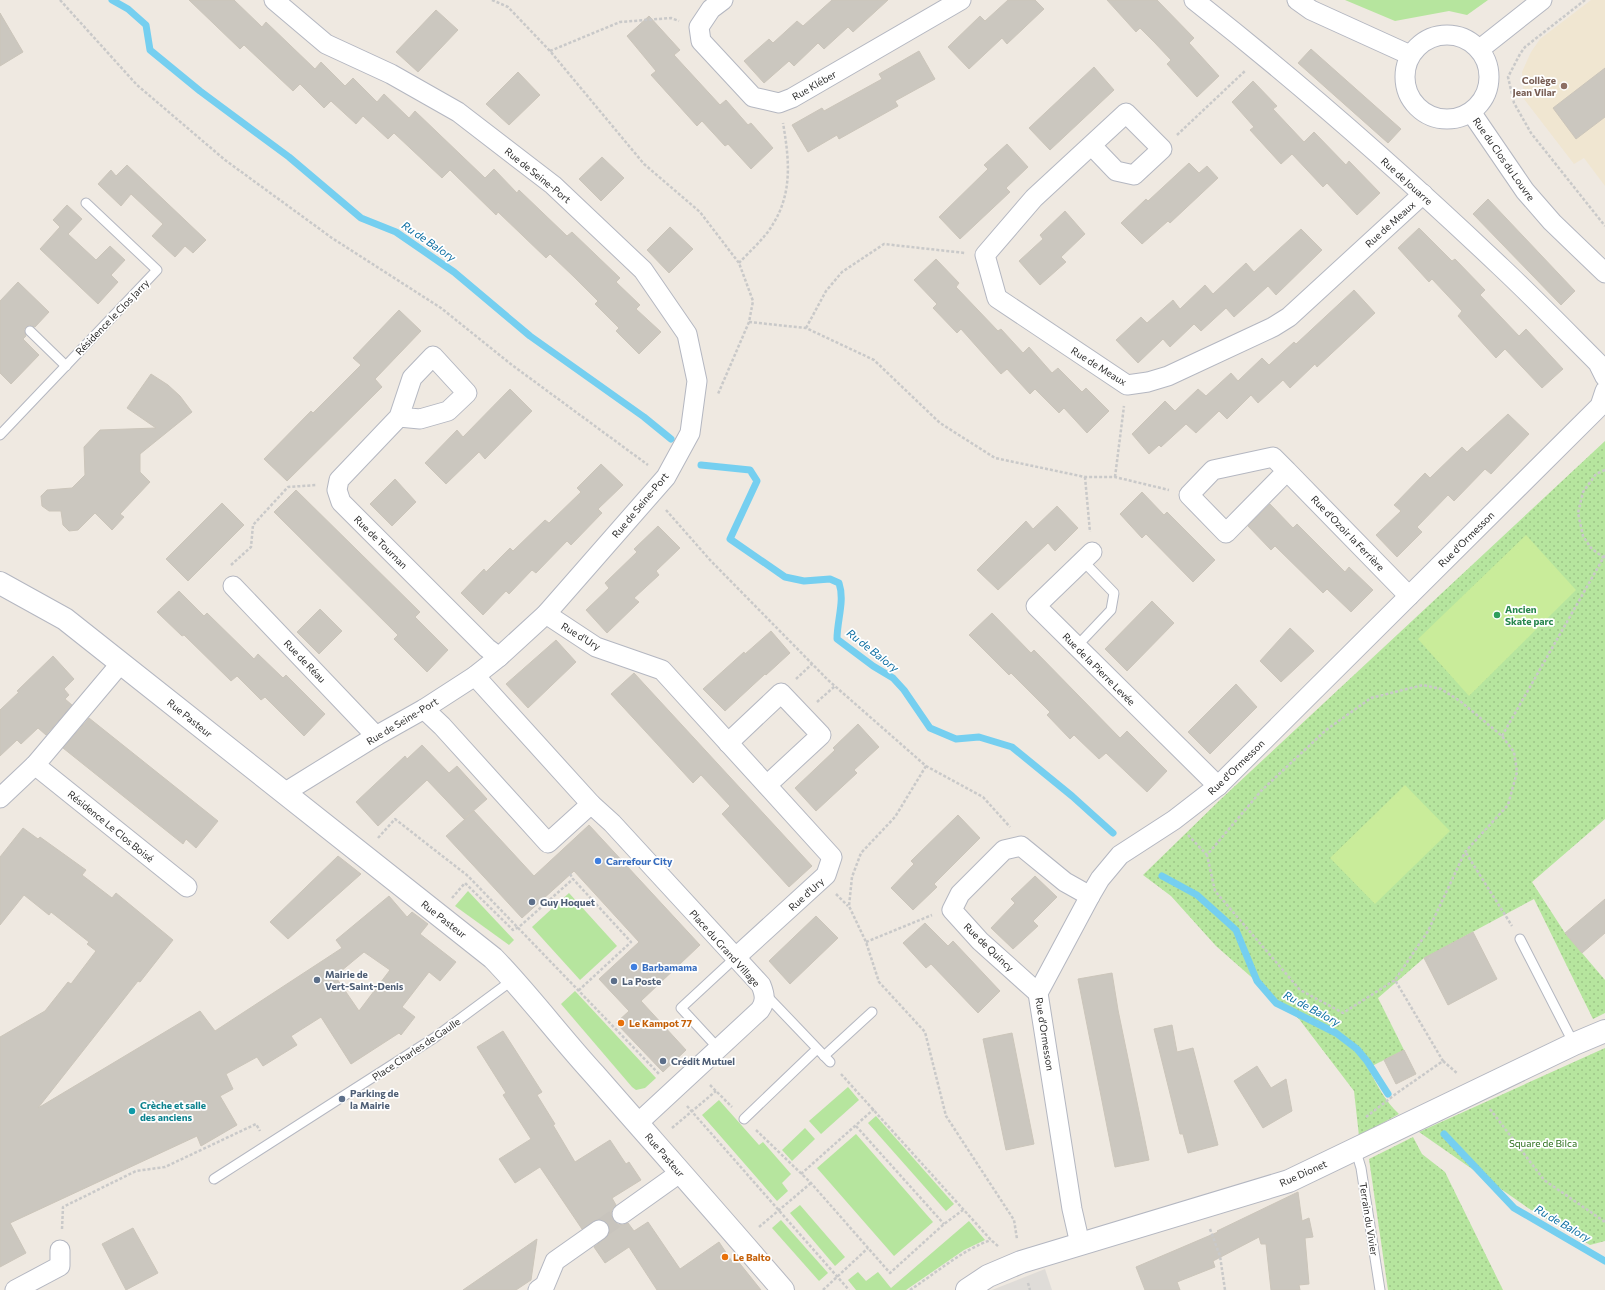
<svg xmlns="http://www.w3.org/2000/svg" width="1605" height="1290" viewBox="0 0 1605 1290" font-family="Commissioner,sans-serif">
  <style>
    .education { fill: #f0e6d1 }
    .grass { fill: #b6e59e }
    .park { fill: url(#park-dots) }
    .pitch { fill: #c9ec9a }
    .plaza { fill: #dfdcd8 }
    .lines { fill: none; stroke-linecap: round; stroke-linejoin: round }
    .stream { stroke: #75cff0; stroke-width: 7 }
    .building { fill: #cbc7bf; stroke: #cbc5ba; fill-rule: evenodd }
    .minor-tunnel { stroke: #c8c4bd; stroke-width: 19; stroke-dasharray: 19 10; stroke-linecap: butt }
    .service-casing { stroke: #b4b7c1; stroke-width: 11 }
    .minor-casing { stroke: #b4b7c1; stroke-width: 21 }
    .tertiary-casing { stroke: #b4b7c1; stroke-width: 24 }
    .path { stroke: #c9c9c9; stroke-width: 2.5; stroke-dasharray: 3 2; stroke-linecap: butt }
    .service { stroke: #fff; stroke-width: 9 }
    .minor { stroke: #fff; stroke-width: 19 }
    .tertiary { stroke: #fff; stroke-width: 22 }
    .education-dot { fill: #8d6e63; stroke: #fff; stroke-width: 1.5 }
    .leisure-dot { fill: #2e9e5b; stroke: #fff; stroke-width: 1.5 }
    .shop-dot { fill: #3f7fe0; stroke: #fff; stroke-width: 1.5 }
    .service-dot { fill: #5c6f8a; stroke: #fff; stroke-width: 1.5 }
    .food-dot { fill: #e8710a; stroke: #fff; stroke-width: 1.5 }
    .culture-dot { fill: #0f9aa8; stroke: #fff; stroke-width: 1.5 }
    .labels { text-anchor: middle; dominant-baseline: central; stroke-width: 3.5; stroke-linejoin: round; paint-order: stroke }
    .education-label { font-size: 10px; font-weight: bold; fill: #785e54; stroke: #fff; text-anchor: end }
    .street-label { font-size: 10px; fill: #2e2e2e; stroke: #fff }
    .leisure-label { font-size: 10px; font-weight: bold; fill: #27864d; stroke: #fff; text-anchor: start }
    .shop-label { font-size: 10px; font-weight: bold; fill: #366cbe; stroke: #fff; text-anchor: start }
    .service-label { font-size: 10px; font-weight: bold; fill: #4e5e75; stroke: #fff; text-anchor: start }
    .food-label { font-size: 10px; font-weight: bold; fill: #c56008; stroke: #fff; text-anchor: start }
    .culture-label { font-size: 10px; font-weight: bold; fill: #0d838f; stroke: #fff; text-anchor: start }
    .park-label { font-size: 10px; fill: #2c6e1b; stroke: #fff }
    .water-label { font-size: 11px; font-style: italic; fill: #0d6fa3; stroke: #fff }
  </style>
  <defs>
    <pattern id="park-dots" width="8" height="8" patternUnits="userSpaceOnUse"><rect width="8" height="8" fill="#b6e59e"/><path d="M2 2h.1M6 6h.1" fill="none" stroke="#9dc588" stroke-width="1.8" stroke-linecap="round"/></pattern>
  </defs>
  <rect width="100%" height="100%" fill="#efe9e1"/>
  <polygon class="education" points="1591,0 1605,0 1605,186 1584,158 1574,164 1524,99 1522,72 1531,52 1540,39"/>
  <g class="grass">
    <polygon points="1345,0 1488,0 1467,15 1449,11 1395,21"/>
    <polygon points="468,891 514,940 509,945 455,906"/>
    <polygon points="569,893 617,946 580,980 532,927"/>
    <polygon points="575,991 656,1078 645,1088 636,1090 632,1087 561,1004"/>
    <polygon points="848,1087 859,1100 821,1134 809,1121"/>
    <polygon points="719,1100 759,1145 763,1142 791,1174 782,1183 788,1191 777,1201 702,1115"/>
    <polygon points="876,1116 954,1204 946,1211 868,1123"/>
    <polygon points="805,1128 815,1139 792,1161 782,1150"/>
    <polygon points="856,1134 933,1222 894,1256 817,1168"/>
    <polygon points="800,1205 845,1257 835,1266 790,1213"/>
    <polygon points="781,1220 828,1273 819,1281 772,1228"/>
    <polygon points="969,1221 985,1240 964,1250 906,1290 856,1290 848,1280 858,1272 866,1281 878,1272 891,1288"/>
  </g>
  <g class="park">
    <path d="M1605 441V819L1532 882 1565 933 1605 980V1013L1593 1019 1534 899 1424 958 1378 998 1404 1050 1368 1068C1377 1085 1385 1101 1399 1114L1359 1136 1354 1091 1299 1019 1216 946 1171 896 1143 875 1221 799Z"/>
    <polygon points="1605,1048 1605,1241 1590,1245 1528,1208 1419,1132"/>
    <polygon points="1413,1137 1422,1154 1445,1172 1503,1290 1388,1290 1369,1159"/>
  </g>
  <g class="pitch">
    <polygon points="1526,535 1576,590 1469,696 1418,639"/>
    <polygon points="1405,785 1450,831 1375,904 1330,858"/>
  </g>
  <polygon class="plaza" points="1045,1269 1052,1290 992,1290"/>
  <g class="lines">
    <g class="stream">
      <polyline points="112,0 128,9 146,25 150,50 200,91 289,157 361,218 396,232 454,272 530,336 644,417 671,439"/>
      <path d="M701 465 750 470 757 481 730 539 785 577 804 581 830 579 839 583C845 601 837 620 837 639L873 666 893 678 904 690 930 728 956 739 979 737 1012 747 1072 796 1113 833"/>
      <polyline points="1162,876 1197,895 1236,930 1257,981 1276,1003 1336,1033 1357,1049 1367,1061 1388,1094"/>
      <polyline points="1444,1134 1514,1208 1605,1261"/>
    </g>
  </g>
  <g class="building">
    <polygon points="189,0 234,0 262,27 266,22 315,69 321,62 345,86 353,78 377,102 384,94 409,118 415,111 485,178 494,169 517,193 519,190 567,236 572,232 620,278 616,282 640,305 636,309 661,332 639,354 616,331 619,328 595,304 598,301 574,277 550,254 546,258 498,212 496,215 450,170 442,178 394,133 388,139 363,116 356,124 331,101 324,108 300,84 293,91 244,45 240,49"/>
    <polygon points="832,0 888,0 853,32 848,27 824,49 818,43 794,66 789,61 764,83 744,61 769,39 773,43 797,21 803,26"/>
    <polygon points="1008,0 1035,0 1044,9 1007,44 1002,38 969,69 948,47 980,16 985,21"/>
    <polygon points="1107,0 1157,0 1194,38 1189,43 1219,76 1197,97 1167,64 1171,60 1155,43 1140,28 1136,32"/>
    <polygon points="436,10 458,30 418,72 396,52"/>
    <polygon points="0,13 23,52 0,66"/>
    <polygon points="649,16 680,50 674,55 720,105 726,100 748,125 751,123 773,148 751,169 728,144 725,146 702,121 697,126 651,75 656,71 627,36"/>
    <polygon points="1311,49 1401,129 1388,143 1298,63"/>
    <polygon points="919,51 935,79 895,101 898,106 839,139 837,135 808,152 792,125 822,108 824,111 882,79 879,74"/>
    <polygon points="1094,67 1114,90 1050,150 1029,128"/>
    <polygon points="1605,68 1605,117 1576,139 1553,108"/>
    <polygon points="518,72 540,95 509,125 486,104"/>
    <polygon points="1253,81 1277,106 1273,109 1304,142 1314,132 1346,165 1349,161 1380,193 1357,215 1327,183 1323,187 1292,154 1281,164 1250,130 1254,127 1232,102"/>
    <polygon points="1007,144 1028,167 1006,188 1010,192 960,239 939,217 988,169 984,165"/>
    <polygon points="602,157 624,178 601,201 579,179"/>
    <polygon points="1189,163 1199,173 1207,166 1218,178 1170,223 1168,221 1142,244 1121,223 1146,199 1148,201"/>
    <polygon points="127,165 206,240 193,253 185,246 175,257 152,236 163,224 131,194 121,206 98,184 111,170 116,176"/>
    <polygon points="1488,199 1575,291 1561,305 1473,214"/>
    <polygon points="67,205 82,219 68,234 96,260 110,246 125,260 111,275 118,282 98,304 40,249 60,227 53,220"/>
    <polygon points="1065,211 1085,234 1061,257 1066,262 1040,285 1019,261 1043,239 1040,235"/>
    <polygon points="670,227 693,249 669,273 647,250"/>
    <polygon points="1419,228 1452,261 1455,259 1485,290 1480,295 1519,336 1526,329 1563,369 1542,388 1505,349 1496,358 1458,316 1462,311 1432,279 1429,282 1398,248"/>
    <polygon points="1301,229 1322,250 1276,295 1268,286 1234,317 1226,308 1201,331 1194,324 1170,347 1163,339 1138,363 1116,340 1141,317 1147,323 1173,300 1180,309 1205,285 1213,294 1246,263 1254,272"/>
    <polygon points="936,259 959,283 956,287 998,331 1001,329 1023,353 1029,347 1052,373 1058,368 1082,392 1086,388 1109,411 1087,433 1064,408 1059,413 1035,389 1030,394 1007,369 1001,374 961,329 957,333 933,308 937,304 914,280"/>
    <polygon points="18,282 49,312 35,327 29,325 24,329 26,336 23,339 39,355 11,384 0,373 0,301"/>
    <polygon points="1354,290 1375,313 1317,367 1315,364 1290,388 1283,380 1258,403 1251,395 1227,419 1219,411 1196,433 1186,424 1161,447 1159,445 1149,454 1132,434 1165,401 1175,411 1198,389 1206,396 1231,373 1238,381 1262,358 1269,365 1294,342 1296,344"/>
    <polygon points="399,310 421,331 375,379 382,387 287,481 264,459 311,411 313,413 361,365 353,358"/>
    <polygon points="151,374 168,385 180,396 192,412 140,454 140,472 150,482 120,514 124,517 112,530 95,513 78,530 69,531 63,525 61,511 49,511 42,506 41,496 47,490 72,488 85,475 84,447 100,430 156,428 127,408"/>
    <polygon points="510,389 532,411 485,459 479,452 446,484 425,463 457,430 463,437"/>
    <polygon points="1508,414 1529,434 1491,474 1485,469 1454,501 1448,495 1417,527 1422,532 1397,557 1376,535 1401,511 1394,505 1425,473 1430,478 1462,447 1467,452"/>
    <polygon points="601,464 623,485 598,509 602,513 571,545 567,541 536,573 532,570 509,594 506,591 483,615 461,593 484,569 486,572 510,548 513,551 545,520 549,523 581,492 577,488"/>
    <polygon points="395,479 416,502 392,526 370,504"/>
    <polygon points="296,490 420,612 415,617 448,650 427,672 394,639 398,635 274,512"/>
    <polygon points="1142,492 1164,515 1167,512 1215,560 1193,582 1146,534 1142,538 1120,514"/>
    <polygon points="222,503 244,525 188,581 166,559"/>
    <polygon points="1270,504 1293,528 1297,524 1345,572 1349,567 1373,590 1351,612 1327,589 1323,593 1275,546 1271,550 1248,526"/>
    <polygon points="1057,506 1078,528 1055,551 1048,543 998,590 977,570 1026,521 1033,529"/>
    <polygon points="658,526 680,548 656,571 659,575 634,598 639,602 607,633 586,610 609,588 605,583 637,552 634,549"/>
    <polygon points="179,591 204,616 207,613 254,659 258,654 283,678 286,675 325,714 304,736 265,697 261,700 237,676 231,681 184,635 182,636 157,612"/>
    <polygon points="1152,601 1174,623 1127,671 1105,649"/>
    <polygon points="320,609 342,631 319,654 297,632"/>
    <polygon points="992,613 1031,653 1034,650 1120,738 1127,731 1167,771 1147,792 1106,753 1099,759 1074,735 1070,739 1047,715 1050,712 1011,673 1009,675 969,635"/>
    <polygon points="1290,628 1314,651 1281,682 1260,661"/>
    <polygon points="771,631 790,653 766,675 765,674 725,711 703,689 744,652 745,654"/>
    <polygon points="556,640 576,662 528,708 506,684"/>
    <polygon points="53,656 74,679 64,689 69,695 65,699 72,705 46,735 38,728 21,744 17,740 0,756 0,710 19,692 17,691"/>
    <polygon points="634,673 812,866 789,887 722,814 730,806 701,775 693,783 611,694"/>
    <polygon points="1236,684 1257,707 1210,754 1188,732"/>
    <polygon points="89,718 218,821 196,848 186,839 183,844 63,748"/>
    <polygon points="858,724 879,747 854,770 857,773 816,811 795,788 835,750 833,748"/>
    <polygon points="422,745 449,773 457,766 487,799 464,819 427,780 378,826 356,802 405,756 407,759"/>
    <polygon points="474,811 534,876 589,825 700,945 641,1001 686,1050 663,1072 616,1023 629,1011 599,979 639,942 574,871 522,918 446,836"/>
    <polygon points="958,815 980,838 934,884 937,887 913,910 891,888 914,864 911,861"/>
    <path d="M23 828 38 839 40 837 86 870 82 875 112 898 116 893 173 940 140 982 138 981 38 1108 200 1011 215 1031 342 948 336 940 389 896 407 917 412 912 428 924 420 934 456 962 440 981 429 972 402 1007 415 1017 401 1035 399 1033 351 1064 321 1017 291 1036 297 1045 263 1066 257 1057 226 1074 233 1089 220 1096 237 1125 201 1146 197 1136 10 1223 26 1253 0 1267V1037L45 1011 68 982 71 984 96 951 87 944 89 942 51 912 49 915 24 895 0 925V857ZM364 952 390 970 359 1011 335 976Z"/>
    <polygon points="338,856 361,874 288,939 270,922"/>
    <polygon points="1035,876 1057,897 1033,921 1038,926 1013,949 991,928 1015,903 1011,899"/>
    <polygon points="1605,899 1605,933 1582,953 1565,933"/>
    <polygon points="816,916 838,938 790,984 769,961"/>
    <polygon points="925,923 948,946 953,941 1000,991 978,1013 931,964 926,968 903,943"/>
    <polygon points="1473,932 1497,979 1448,1005 1424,958"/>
    <polygon points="1112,973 1118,1010 1149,1160 1115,1167 1078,979"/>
    <polygon points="1172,1025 1177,1052 1193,1048 1218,1145 1188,1153 1183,1134 1180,1134 1154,1029"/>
    <polygon points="503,1031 542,1092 537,1095 555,1124 553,1125 575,1162 610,1140 626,1164 629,1162 641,1180 612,1198 616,1205 612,1210 611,1215 613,1221 617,1224 623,1225 628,1223 634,1231 648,1222 680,1269 719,1242 733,1263 737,1260 761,1290 657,1290 629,1247 605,1263 594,1247 609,1235 610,1229 608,1224 603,1220 598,1219 582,1229 540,1167 515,1183 499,1159 531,1139 503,1095 506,1093 477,1047"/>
    <polygon points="1012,1033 1034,1144 1006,1150 983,1039"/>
    <polygon points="1404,1050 1416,1074 1396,1084 1384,1060"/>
    <polygon points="1257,1066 1271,1088 1286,1079 1292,1111 1263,1128 1234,1081"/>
    <polygon points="1298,1192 1302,1221 1309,1218 1313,1237 1305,1238 1309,1284 1299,1285 1300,1290 1271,1290 1266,1244 1261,1244 1259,1237 1213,1261 1215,1267 1177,1282 1180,1290 1145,1290 1136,1267 1218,1232 1217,1231"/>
    <polygon points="133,1228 158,1273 126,1290 102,1244"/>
    <polygon points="537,1239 531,1280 516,1290 463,1290"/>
  </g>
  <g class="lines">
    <polyline class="minor-tunnel" points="599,1230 622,1214"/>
    <defs>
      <g id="service">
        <polyline points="30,331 66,366"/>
        <polyline points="0,435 157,270 86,203"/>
        <polyline points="1076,647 1111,610 1114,593 1083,561"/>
        <polyline points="1520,939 1574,1044"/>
        <polyline points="766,995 830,1062"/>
        <polyline points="718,1048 681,1008 735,958"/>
        <polyline points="824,1056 872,1012"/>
        <polyline points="744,1119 817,1049"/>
        <polyline points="1355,1148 1361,1168 1380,1290"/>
        <polyline points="214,1179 434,1038 514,979"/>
      </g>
      <g id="minor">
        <polyline points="274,0 326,44 391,74 458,112 553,185 643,270 687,334 697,381 690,433 666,477 546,614 499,657 475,676 424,709 376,736 284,793"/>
        <polyline points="723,0 711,9 699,27 701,41 753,97 779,103 792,98 961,0"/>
        <path d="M1194 0C1301 84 1403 174 1501 267 1534 298 1566 331 1598 363L1605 377"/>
        <polyline points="1297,0 1311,10 1410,55"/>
        <circle cx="1447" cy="77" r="42"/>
        <polyline points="1480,49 1542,0"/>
        <polyline points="1471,112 1525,191 1552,222 1605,273"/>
        <polyline points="1092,146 1116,171 1134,175 1162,149 1126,113 1034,198 985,255 997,298 1127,385 1148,382 1168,376 1273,327 1289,317 1423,194"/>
        <polyline points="399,417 412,378 433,356 467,393 448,411 420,419 399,417 339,480 337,490 341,502 487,648 499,657"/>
        <polyline points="1287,471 1273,457 1213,470 1189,495 1226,533 1287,471 1409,596"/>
        <polyline points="1092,552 1036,606 1218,786"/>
        <polyline points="233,586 376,736"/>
        <polyline points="546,614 596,647 662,670 832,857 826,875 735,958"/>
        <path d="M475 676 591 804 612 823 761 985C765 995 766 1001 760 1010L638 1123"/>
        <polyline points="424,709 442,726 548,843 591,804"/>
        <polyline points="728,743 781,693 821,735 767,785"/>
        <polyline points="35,765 187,887"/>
        <polyline points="0,798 35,765 121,663"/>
        <polyline points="1038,993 980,941 952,910 960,894 1004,850 1021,846 1065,882 1090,896"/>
        <polyline points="622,1214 681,1172"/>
        <polyline points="1080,1244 1072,1209 1038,993 1090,896 1100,879 1120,855 1174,820 1218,786 1600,406 1605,391"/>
        <polyline points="15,1290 60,1266 60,1250"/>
        <polyline points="538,1290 545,1285 555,1261 599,1230"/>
      </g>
      <g id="tertiary">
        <path d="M0 583 65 619 493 958C529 995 560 1037 595 1075 658 1147 721 1218 783 1290"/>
        <polyline points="967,1290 988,1276 1021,1262 1289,1181 1574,1044 1605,1031"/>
      </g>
    </defs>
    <use href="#service" class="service-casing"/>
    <use href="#minor" class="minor-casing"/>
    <use href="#tertiary" class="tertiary-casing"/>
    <g class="path">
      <polyline points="60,0 137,85 225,160 332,238 441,308 512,365 648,465"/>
      <polyline points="492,0 508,7 550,51 644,164 700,212 739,263 753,301 749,322 718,394"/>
      <polyline points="1585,0 1525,47 1520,54 1508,77 1514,103 1531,133 1605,226"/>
      <polyline points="550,51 620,22 671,18 679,21"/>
      <polyline points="1177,135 1246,70"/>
      <path d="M739 263C749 252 766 237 773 224 793 192 789 158 783 123"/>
      <polyline points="749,322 806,328 874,360 940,423 995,458 1085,477 1115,477 1169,490"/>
      <polyline points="806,328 826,291 842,272 884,244 965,253"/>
      <polyline points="1085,477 1090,532"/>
      <polyline points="1115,477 1124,406"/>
      <polyline points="666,510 710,560 828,680 926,766 983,797 1010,827"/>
      <polyline points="1604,558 1591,548 1583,536 1578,513 1583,492 1596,474 1605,470"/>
      <polyline points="231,565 251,547 253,525 288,487 317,485"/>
      <polyline points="796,679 812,664"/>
      <polyline points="817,702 835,686"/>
      <polyline points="1502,736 1605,555"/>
      <polyline points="926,766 895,817 861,853 852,877 849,906 866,942 879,982 925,1032 946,1116 1014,1220 1017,1239"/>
      <polyline points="1188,835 1207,855"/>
      <polyline points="378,838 395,819 468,876 660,1075"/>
      <polyline points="1466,853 1512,926"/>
      <polyline points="570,874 573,879"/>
      <polyline points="836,894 848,906"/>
      <polyline points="452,898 465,883 513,930 519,927 573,879 631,942 578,991"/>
      <polyline points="866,942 932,915"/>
      <polyline points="1443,1061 1458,1074"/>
      <polyline points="841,1074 991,1240 999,1247"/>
      <polyline points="710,1085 732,1107"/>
      <polyline points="687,1106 849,1290"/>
      <polyline points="1490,1109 1544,1180 1605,1222"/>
      <polyline points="1366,1117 1397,1093 1443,1061 1395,980 1343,1013 1300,990 1215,891 1207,855 1261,791 1326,730 1371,698 1423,685 1441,689 1460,701 1502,736 1514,752 1517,772 1508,805 1465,852 1428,931 1395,980"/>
      <polyline points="856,1126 944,1224"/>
      <polyline points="672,1128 716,1091"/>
      <polyline points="756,1130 811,1183 890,1273 944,1224 963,1210"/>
      <polyline points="801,1174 874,1109"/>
      <polyline points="759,1227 811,1183"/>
      <polyline points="62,1229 63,1207 136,1171 165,1167 256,1124 260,1131"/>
      <polyline points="1210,1229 1220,1256 1225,1290"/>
      <polyline points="1028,1283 1030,1290"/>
      <polyline points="823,1290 868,1248"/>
      <path d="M910 1290C936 1273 962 1250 991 1240"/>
    </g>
    <use href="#service" class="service"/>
    <use href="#minor" class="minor"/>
    <use href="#tertiary" class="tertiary"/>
  </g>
  <circle class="education-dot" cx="1564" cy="86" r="4"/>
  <circle class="leisure-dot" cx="1497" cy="615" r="4"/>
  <g class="shop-dot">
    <circle cx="598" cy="861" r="4"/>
    <circle cx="634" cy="967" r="4"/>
  </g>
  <g class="service-dot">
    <circle cx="532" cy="902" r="4"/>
    <circle cx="317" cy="980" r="4"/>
    <circle cx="614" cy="981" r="4"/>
    <circle cx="663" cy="1061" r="4"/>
    <circle cx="342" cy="1099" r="4"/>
  </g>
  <g class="food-dot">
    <circle cx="621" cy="1023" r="4"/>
    <circle cx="725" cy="1257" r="4"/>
  </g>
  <circle class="culture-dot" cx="132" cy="1111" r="4"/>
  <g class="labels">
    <g class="education-label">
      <text x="1556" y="80">Collège<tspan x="1556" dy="12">Jean Vilar</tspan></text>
    </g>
    <g class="street-label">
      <text transform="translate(814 85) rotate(-30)">Rue Kléber</text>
      <text transform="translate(1504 159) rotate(55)">Rue du Clos du Louvre</text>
      <text transform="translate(538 175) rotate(39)">Rue de Seine-Port</text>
      <text transform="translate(1407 181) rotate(42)">Rue de Jouarre</text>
      <text transform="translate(1390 224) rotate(-42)">Rue de Meaux</text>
      <text transform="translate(112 317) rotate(-46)">Résidence le Clos Jarry</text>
      <text transform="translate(1099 366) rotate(32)">Rue de Meaux</text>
      <text transform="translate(640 505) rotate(-50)">Rue de Seine-Port</text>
      <text transform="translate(1348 533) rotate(46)">Rue d'Ozoir la Ferrière</text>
      <text transform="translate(1466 539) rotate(-45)">Rue d'Ormesson</text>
      <text transform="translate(381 542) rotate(45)">Rue de Tournan</text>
      <text transform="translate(581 636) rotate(31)">Rue d'Ury</text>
      <text transform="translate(305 661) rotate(46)">Rue de Réau</text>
      <text transform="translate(1099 669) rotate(45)">Rue de la Pierre Levée</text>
      <text transform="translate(190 718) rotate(39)">Rue Pasteur</text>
      <text transform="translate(402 721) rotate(-31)">Rue de Seine-Port</text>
      <text transform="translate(1236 767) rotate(-44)">Rue d'Ormesson</text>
      <text transform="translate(111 826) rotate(39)">Résidence Le Clos Boisé</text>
      <text transform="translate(806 894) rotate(-42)">Rue d'Ury</text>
      <text transform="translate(444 919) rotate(38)">Rue Pasteur</text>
      <text transform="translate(989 947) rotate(44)">Rue de Quincy</text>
      <text transform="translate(725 948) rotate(48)">Place du Grand Village</text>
      <text transform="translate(1045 1034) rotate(81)">Rue d'Ormesson</text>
      <text transform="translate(416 1049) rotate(-34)">Place Charles de Gaulle</text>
      <text transform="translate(665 1155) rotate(49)">Rue Pasteur</text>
      <text transform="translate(1303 1173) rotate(-24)">Rue Dionet</text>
      <text transform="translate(1369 1219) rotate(81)">Terrain du Vivier</text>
    </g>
    <g class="leisure-label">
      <text x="1505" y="609">Ancien<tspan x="1505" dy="12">Skate parc</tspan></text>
    </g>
    <g class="shop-label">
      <text x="606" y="861">Carrefour City</text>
      <text x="642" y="967">Barbamama</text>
    </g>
    <g class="service-label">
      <text x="540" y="902">Guy Hoquet</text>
      <text x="325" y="974">Mairie de<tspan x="325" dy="12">Vert-Saint-Denis</tspan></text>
      <text x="622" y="981">La Poste</text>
      <text x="671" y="1061">Crédit Mutuel</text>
      <text x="350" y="1093">Parking de<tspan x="350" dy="12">la Mairie</tspan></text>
    </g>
    <g class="food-label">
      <text x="629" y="1023">Le Kampot 77</text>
      <text x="733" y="1257">Le Balto</text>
    </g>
    <g class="culture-label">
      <text x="140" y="1105">Crèche et salle<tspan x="140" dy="12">des anciens</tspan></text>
    </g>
    <g class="park-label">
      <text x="1543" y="1143">Square de Bilca</text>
    </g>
    <g class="water-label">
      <text transform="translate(429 241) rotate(34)">Ru de Balory</text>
      <text transform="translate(873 650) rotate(38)">Ru de Balory</text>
      <text transform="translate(1312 1008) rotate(28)">Ru de Balory</text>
      <text transform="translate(1563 1223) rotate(30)">Ru de Balory</text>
    </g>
  </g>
</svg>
